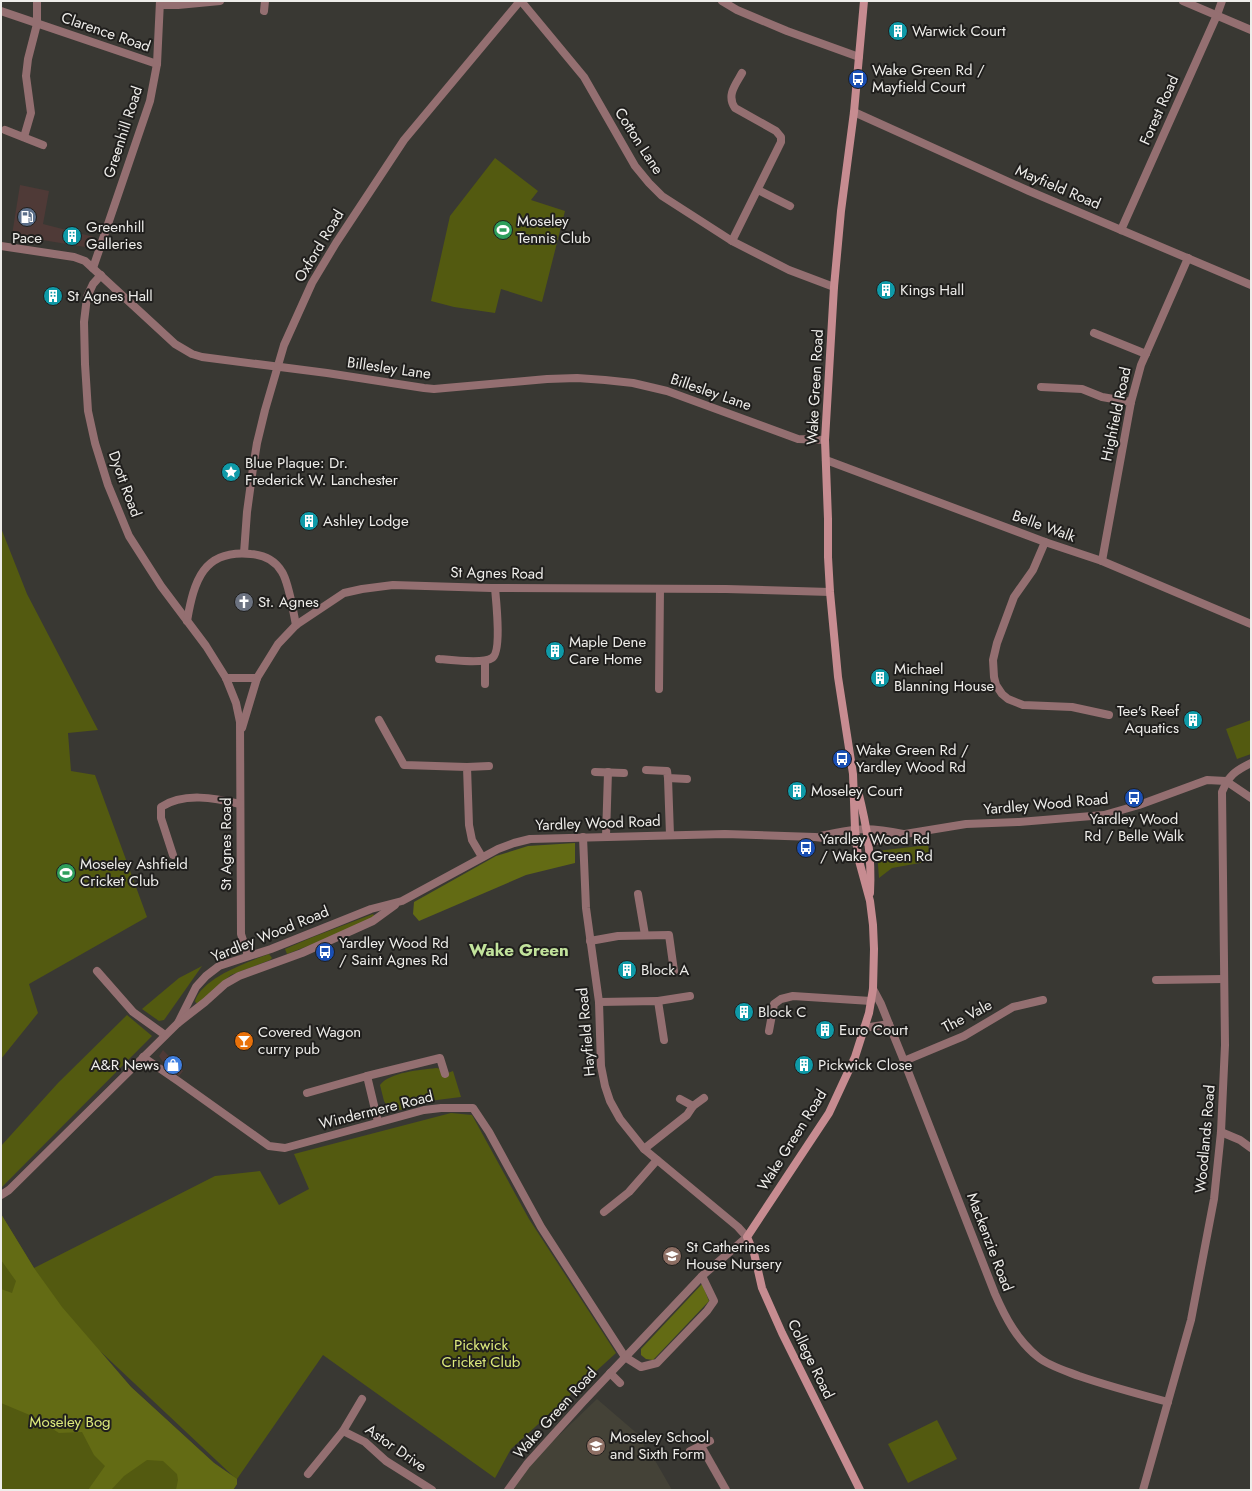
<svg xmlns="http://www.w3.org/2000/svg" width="1252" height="1491" viewBox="0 0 1252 1491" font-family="Jost,sans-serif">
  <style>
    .commercial { fill: #4f3a37 }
    .built { fill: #444237 }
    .green { fill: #535a10; fill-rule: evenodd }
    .forest { fill: #636b14 }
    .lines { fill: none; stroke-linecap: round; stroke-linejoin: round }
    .minor { stroke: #946f71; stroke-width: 8 }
    .tertiary { stroke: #946f71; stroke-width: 8 }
    .secondary { stroke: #c78c91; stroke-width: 8 }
    .labels { text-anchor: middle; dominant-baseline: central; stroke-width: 4; stroke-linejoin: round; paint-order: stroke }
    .poi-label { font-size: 15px; fill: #eeedea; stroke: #201f1d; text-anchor: start }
    .street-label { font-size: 15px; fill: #eeedea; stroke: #201f1d }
    .park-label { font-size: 15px; fill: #ddea7c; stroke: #201f1d }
    .quarter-label { font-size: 17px; font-weight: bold; fill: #c2e39c; stroke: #201f1d }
  </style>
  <rect width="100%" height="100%" fill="#393833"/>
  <g class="commercial">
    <polygon points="20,185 49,191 43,224 94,237 85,247 12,235"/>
    <polygon points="163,1050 183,1071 179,1076 163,1062 159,1056"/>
  </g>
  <polygon class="built" points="597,1399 640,1436 650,1459 653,1457 672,1490 512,1490 527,1466"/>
  <g class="green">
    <polygon points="495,158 538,191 531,200 565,211 542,302 501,289 495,313 454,307 431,301 450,216"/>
    <polygon points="1,528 27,594 98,730 68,733 71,771 95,775 147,917 29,984 38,1013 1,1059"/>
    <polygon points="1251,720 1251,754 1237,759 1226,729"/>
    <polygon points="928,845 931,861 892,868 879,878 877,851"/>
    <polygon points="373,914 375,917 318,942 287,954 285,949 313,937"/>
    <path d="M269 954 272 958 270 960 231 975 216 987 199 1003H196L195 1001C203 977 248 962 269 954Z"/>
    <polygon points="202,966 164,1020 159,1021 142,1009 179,978"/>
    <polygon points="127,1015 152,1036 1,1188 1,1146 58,1083"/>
    <path d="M436 1068 443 1069 445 1074 453 1071 461 1097 429 1101 401 1110 387 1106 384 1101 380 1085C390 1072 420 1070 436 1068Z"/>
    <path d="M451 1113 472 1115 529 1219 616 1353 511 1449 495 1478 323 1355 237 1479V1484L233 1490H1V1214L34 1268 215 1176 260 1171 279 1205 309 1189 294 1154ZM100 1351 234 1477 214 1463 131 1387Z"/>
    <polygon points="937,1420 957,1459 908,1483 888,1444"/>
  </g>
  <g class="forest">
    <polygon points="575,843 575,863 526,875 419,921 413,914 414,902 496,856 528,846"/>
    <polygon points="1,1214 34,1268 62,1307 131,1387 214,1463 237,1479 237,1484 233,1490 176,1490 178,1480 177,1474 163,1461 147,1460 124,1476 111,1490 88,1490 105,1466 94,1455 82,1432 59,1433 32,1416 1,1403 1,1289 12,1293 16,1281 1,1260"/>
    <polygon points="702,1284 709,1301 653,1360 646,1359 641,1355 641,1349"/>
  </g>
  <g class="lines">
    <g class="minor">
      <polyline points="521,1 584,77 635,166 649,183 662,196 732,241 789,270 834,287"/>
      <polyline points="722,1 737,10 787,31 859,57"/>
      <polyline points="160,5 178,5 220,1"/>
      <polyline points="1,11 157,64"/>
      <polyline points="264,11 265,1"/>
      <polyline points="854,112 1029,191 1251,285"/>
      <polyline points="5,130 43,145"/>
      <polyline points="24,137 31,113 26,76 28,59 37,24 37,1"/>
      <polyline points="758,190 790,206"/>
      <polyline points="1121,230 1217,15 1222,1"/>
      <path d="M732 241 781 142V137L776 131 735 108C726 95 736 84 742 73"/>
      <polyline points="93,268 150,101 157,64 160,1"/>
      <polyline points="101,275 93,284 87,297 84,322 85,364 88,411 95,443 108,485 129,536 161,586 206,646 226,678 236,703 240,722 241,934 248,956"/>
      <polyline points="1094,333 1146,354"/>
      <polyline points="1041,387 1082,389 1102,397 1131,402"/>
      <polyline points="826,460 1045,542 1102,561 1251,624"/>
      <polyline points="1045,542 1033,570 1014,597 997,643 993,660 994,677 996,685 1002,694 1008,699 1023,705 1072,707 1109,715"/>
      <polyline points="244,553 247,512 253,468 257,443 265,410 284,345 312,283 336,243 404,140 520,1"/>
      <polyline points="1102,561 1131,402 1141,365 1188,258"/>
      <path d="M187 621C194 581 203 549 251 554 264 555 275 560 282 572 289 583 293 611 296 625"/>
      <path d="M439 659C450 660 484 664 492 658 502 652 496 600 495 588"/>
      <polyline points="485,661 485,684"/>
      <polyline points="226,678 257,678"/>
      <polyline points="659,689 660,589"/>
      <polyline points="379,720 404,765 467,767 469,825 472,840 482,857"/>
      <polyline points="242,728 257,678 278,644 296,625 344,593 362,589 393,585 491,588 726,589 830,592"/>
      <polyline points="467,767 489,766"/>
      <polyline points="646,770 667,771 668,778 687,779"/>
      <polyline points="595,772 624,773"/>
      <polyline points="668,778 670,835"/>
      <polyline points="606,836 608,772"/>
      <polyline points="583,837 586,908 599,1002 601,1066 605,1086 610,1101 620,1119 644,1149 738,1227 747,1237"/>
      <path d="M173 855 161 818V807C184 792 215 798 240 804"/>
      <polyline points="638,894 645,935"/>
      <polyline points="590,941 618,936 669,935 674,971"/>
      <polyline points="97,971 133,1012 165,1035"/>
      <polyline points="1156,980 1224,979"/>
      <polyline points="873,989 881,1004 889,1024"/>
      <polyline points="658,1001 690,996"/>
      <polyline points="599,1002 658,1001 664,1040"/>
      <path d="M864 1028 889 1024 904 1061 995 1294C1005 1317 1017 1340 1038 1357 1049 1366 1066 1371 1079 1376 1108 1386 1138 1394 1168 1402"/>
      <polyline points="769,1031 774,1004 781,999 793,996 871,1001"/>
      <polyline points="143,1057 178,1081 269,1146 285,1148 424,1110 441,1108 473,1108 489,1132 541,1227 625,1357 641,1367 657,1363 707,1311 714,1301 702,1276"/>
      <polyline points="904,1061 964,1036 1013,1007 1043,1000"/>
      <polyline points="367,1076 440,1058 445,1074"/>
      <polyline points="307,1093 367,1076 378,1122"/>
      <polyline points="680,1099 693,1106"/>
      <polyline points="1221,1132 1240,1140 1251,1148"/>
      <polyline points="644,1149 687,1115 693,1106 704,1098"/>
      <polyline points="604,1212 629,1192 657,1160"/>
      <polyline points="610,1373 620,1383"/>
      <polyline points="362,1399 343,1431 365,1442 386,1461 432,1490"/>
      <polyline points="701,1446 726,1490"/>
      <polyline points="690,1451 710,1441"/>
      <polyline points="308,1474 343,1431"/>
    </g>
    <g class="tertiary">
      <polyline points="1183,1 1251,30"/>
      <polyline points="1,246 74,257 85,261 175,344 192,354 202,357 327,373 424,388 434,389 547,379 577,378 605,380 633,383 667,391 798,439 825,440"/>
      <polyline points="1226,781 1251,798"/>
      <path d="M821 836C853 828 870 827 903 834"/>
      <polyline points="178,1023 196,987 206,976 219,966 271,949 371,909 402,901 498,849 514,843 530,839 725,834 815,837 857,842 885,840 905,834 966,824 1019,822 1104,815 1139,805 1207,780 1226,781"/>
      <polyline points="1,1195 9,1190 178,1023 205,1002 225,984 239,976 302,953 373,921 395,905"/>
      <polyline points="508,1490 527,1464 582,1403 702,1276 747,1237"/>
      <path d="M1143 1490 1191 1320 1214 1199 1221 1132 1225 1045 1222 792C1229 775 1235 771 1251 763"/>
    </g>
    <g class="secondary">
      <path d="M858 791C867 827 872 855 870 893"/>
      <polyline points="860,1490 782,1333 762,1288 754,1253 747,1237 829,1113 855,1057 869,1013 873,989 874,949 873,925 870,901 858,857 855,829 853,774 838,677 830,592 828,557 828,519 825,440 834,287 841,211 854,112 864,1"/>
    </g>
  </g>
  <defs>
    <symbol id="building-disc" viewBox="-11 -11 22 22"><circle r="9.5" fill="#0f9aa8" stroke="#201f1d"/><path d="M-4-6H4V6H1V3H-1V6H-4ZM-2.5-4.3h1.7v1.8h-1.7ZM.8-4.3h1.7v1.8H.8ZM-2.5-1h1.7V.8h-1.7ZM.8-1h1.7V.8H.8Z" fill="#fff"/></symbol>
    <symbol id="bus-disc" viewBox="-11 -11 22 22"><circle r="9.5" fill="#1a4fb4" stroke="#201f1d"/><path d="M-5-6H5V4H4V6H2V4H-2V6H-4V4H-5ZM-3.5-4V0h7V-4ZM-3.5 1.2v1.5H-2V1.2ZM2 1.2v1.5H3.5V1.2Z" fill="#fff"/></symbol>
    <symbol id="fuel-disc" viewBox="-11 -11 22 22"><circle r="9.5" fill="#5c6f8a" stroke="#201f1d"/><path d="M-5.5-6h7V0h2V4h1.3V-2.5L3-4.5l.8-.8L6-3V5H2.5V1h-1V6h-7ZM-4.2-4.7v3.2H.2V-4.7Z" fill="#fff"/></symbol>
    <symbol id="stadium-disc" viewBox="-11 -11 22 22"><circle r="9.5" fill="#2e9e5b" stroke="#201f1d"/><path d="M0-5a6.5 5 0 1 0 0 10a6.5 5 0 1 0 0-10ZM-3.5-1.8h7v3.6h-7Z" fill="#fff"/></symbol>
    <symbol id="sight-disc" viewBox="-11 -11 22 22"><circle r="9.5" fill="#0f9aa8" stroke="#201f1d"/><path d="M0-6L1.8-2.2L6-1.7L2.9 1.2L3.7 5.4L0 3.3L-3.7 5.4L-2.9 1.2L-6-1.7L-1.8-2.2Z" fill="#fff"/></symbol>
    <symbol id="church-disc" viewBox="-11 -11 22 22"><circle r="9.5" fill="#6b7280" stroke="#201f1d"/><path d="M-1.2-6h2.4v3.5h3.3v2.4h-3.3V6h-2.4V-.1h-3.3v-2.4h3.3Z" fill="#fff"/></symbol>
    <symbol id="bar-disc" viewBox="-11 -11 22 22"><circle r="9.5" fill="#e8710a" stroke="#201f1d"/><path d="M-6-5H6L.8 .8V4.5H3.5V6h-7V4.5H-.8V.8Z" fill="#fff"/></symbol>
    <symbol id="shop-disc" viewBox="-11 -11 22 22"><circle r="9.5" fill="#3f7fe0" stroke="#201f1d"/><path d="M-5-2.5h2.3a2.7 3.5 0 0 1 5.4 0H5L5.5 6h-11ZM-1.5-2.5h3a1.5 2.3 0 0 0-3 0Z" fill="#fff"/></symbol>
    <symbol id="school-disc" viewBox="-11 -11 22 22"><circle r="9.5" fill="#8d6e63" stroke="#201f1d"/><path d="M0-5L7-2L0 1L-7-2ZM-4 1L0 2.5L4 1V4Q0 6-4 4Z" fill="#fff"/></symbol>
  </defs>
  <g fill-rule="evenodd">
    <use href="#building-disc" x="887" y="20" width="22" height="22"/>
    <use href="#bus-disc" x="847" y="68" width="22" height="22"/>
    <use href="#fuel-disc" x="16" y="206" width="22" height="22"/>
    <use href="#stadium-disc" x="492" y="219" width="22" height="22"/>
    <use href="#building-disc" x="61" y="225" width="22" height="22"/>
    <use href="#building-disc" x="875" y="279" width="22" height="22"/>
    <use href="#building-disc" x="42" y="285" width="22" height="22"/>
    <use href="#sight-disc" x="220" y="461" width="22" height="22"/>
    <use href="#building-disc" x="298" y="510" width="22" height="22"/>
    <use href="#church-disc" x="233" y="591" width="22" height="22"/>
    <use href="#building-disc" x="544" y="640" width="22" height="22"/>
    <use href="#building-disc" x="869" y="667" width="22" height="22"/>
    <use href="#building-disc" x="1182" y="709" width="22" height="22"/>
    <use href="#bus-disc" x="831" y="748" width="22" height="22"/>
    <use href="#building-disc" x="786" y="780" width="22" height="22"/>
    <use href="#bus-disc" x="1123" y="787" width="22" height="22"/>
    <use href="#bus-disc" x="795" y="837" width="22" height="22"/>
    <use href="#stadium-disc" x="55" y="862" width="22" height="22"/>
    <use href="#bus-disc" x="314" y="941" width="22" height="22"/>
    <use href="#building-disc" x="616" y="959" width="22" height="22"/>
    <use href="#building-disc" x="733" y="1001" width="22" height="22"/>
    <use href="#building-disc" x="814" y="1019" width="22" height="22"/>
    <use href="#bar-disc" x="233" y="1030" width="22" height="22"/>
    <use href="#shop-disc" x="162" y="1054" width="22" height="22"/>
    <use href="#building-disc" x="793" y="1054" width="22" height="22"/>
    <use href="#school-disc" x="661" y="1245" width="22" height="22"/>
    <use href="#school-disc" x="585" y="1435" width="22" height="22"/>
  </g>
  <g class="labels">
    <g class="poi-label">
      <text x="912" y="31">Warwick Court</text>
      <text x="872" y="70">Wake Green Rd /<tspan x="872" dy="17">Mayfield Court</tspan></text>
      <text x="517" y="221">Moseley<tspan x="517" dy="17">Tennis Club</tspan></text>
      <text x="86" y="227">Greenhill<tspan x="86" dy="17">Galleries</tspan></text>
      <text x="27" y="238" text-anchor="middle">Pace</text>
      <text x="900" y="290">Kings Hall</text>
      <text x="67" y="296">St Agnes Hall</text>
      <text x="245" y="463">Blue Plaque: Dr.<tspan x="245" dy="17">Frederick W. Lanchester</tspan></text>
      <text x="323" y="521">Ashley Lodge</text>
      <text x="258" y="602">St. Agnes</text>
      <text x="569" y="642">Maple Dene<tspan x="569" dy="17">Care Home</tspan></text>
      <text x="894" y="669">Michael<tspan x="894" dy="17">Blanning House</tspan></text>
      <text x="1179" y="711" text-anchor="end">Tee's Reef<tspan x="1179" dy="17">Aquatics</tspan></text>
      <text x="856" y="750">Wake Green Rd /<tspan x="856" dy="17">Yardley Wood Rd</tspan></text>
      <text x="811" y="791">Moseley Court</text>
      <text x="1134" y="819" text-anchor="middle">Yardley Wood<tspan x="1134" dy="17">Rd / Belle Walk</tspan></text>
      <text x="820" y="839">Yardley Wood Rd<tspan x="820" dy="17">/ Wake Green Rd</tspan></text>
      <text x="80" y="864">Moseley Ashfield<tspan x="80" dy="17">Cricket Club</tspan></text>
      <text x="339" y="943">Yardley Wood Rd<tspan x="339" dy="17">/ Saint Agnes Rd</tspan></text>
      <text x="641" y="970">Block A</text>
      <text x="758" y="1012">Block C</text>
      <text x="839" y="1030">Euro Court</text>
      <text x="258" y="1032">Covered Wagon<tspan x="258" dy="17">curry pub</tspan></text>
      <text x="159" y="1065" text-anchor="end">A&amp;R News</text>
      <text x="818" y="1065">Pickwick Close</text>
      <text x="686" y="1247">St Catherines<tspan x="686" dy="17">House Nursery</tspan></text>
      <text x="610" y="1437">Moseley School<tspan x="610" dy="17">and Sixth Form</tspan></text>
    </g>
    <g class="street-label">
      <text transform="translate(106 32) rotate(19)">Clarence Road</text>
      <text transform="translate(1159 110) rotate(-66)">Forest Road</text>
      <text transform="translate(123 132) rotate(-72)">Greenhill Road</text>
      <text transform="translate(639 141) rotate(57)">Cotton Lane</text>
      <text transform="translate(1058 187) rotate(23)">Mayfield Road</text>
      <text transform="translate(319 246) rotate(-59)">Oxford Road</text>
      <text transform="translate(389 368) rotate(8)">Billesley Lane</text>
      <text transform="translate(815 387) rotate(-87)">Wake Green Road</text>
      <text transform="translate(711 392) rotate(19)">Billesley Lane</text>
      <text transform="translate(1116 414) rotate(-78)">Highfield Road</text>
      <text transform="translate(125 484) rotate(70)">Dyott Road</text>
      <text transform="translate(1044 526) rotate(20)">Belle Walk</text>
      <text transform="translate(497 573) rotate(1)">St Agnes Road</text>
      <text transform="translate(1046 804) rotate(-5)">Yardley Wood Road</text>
      <text transform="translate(598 823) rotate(-2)">Yardley Wood Road</text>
      <text transform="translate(226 844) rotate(-90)">St Agnes Road</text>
      <text transform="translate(270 934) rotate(-22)">Yardley Wood Road</text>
      <text transform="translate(967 1016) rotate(-28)">The Vale</text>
      <text transform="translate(586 1032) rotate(-95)">Hayfield Road</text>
      <text transform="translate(376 1110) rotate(-14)">Windermere Road</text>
      <text transform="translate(1205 1139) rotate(-85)">Woodlands Road</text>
      <text transform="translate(792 1140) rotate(-58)">Wake Green Road</text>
      <text transform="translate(990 1242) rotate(69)">Mackenzie Road</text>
      <text transform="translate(811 1359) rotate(64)">College Road</text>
      <text transform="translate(555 1413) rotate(-48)">Wake Green Road</text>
      <text transform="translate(396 1448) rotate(35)">Astor Drive</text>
    </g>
    <g class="park-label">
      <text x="481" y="1345">Pickwick<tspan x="481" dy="17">Cricket Club</tspan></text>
      <text x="70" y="1422">Moseley Bog</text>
    </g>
    <g class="quarter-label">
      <text x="519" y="950">Wake Green</text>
    </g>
  </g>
  <rect width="1252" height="1491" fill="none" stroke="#eeedea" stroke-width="4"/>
</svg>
